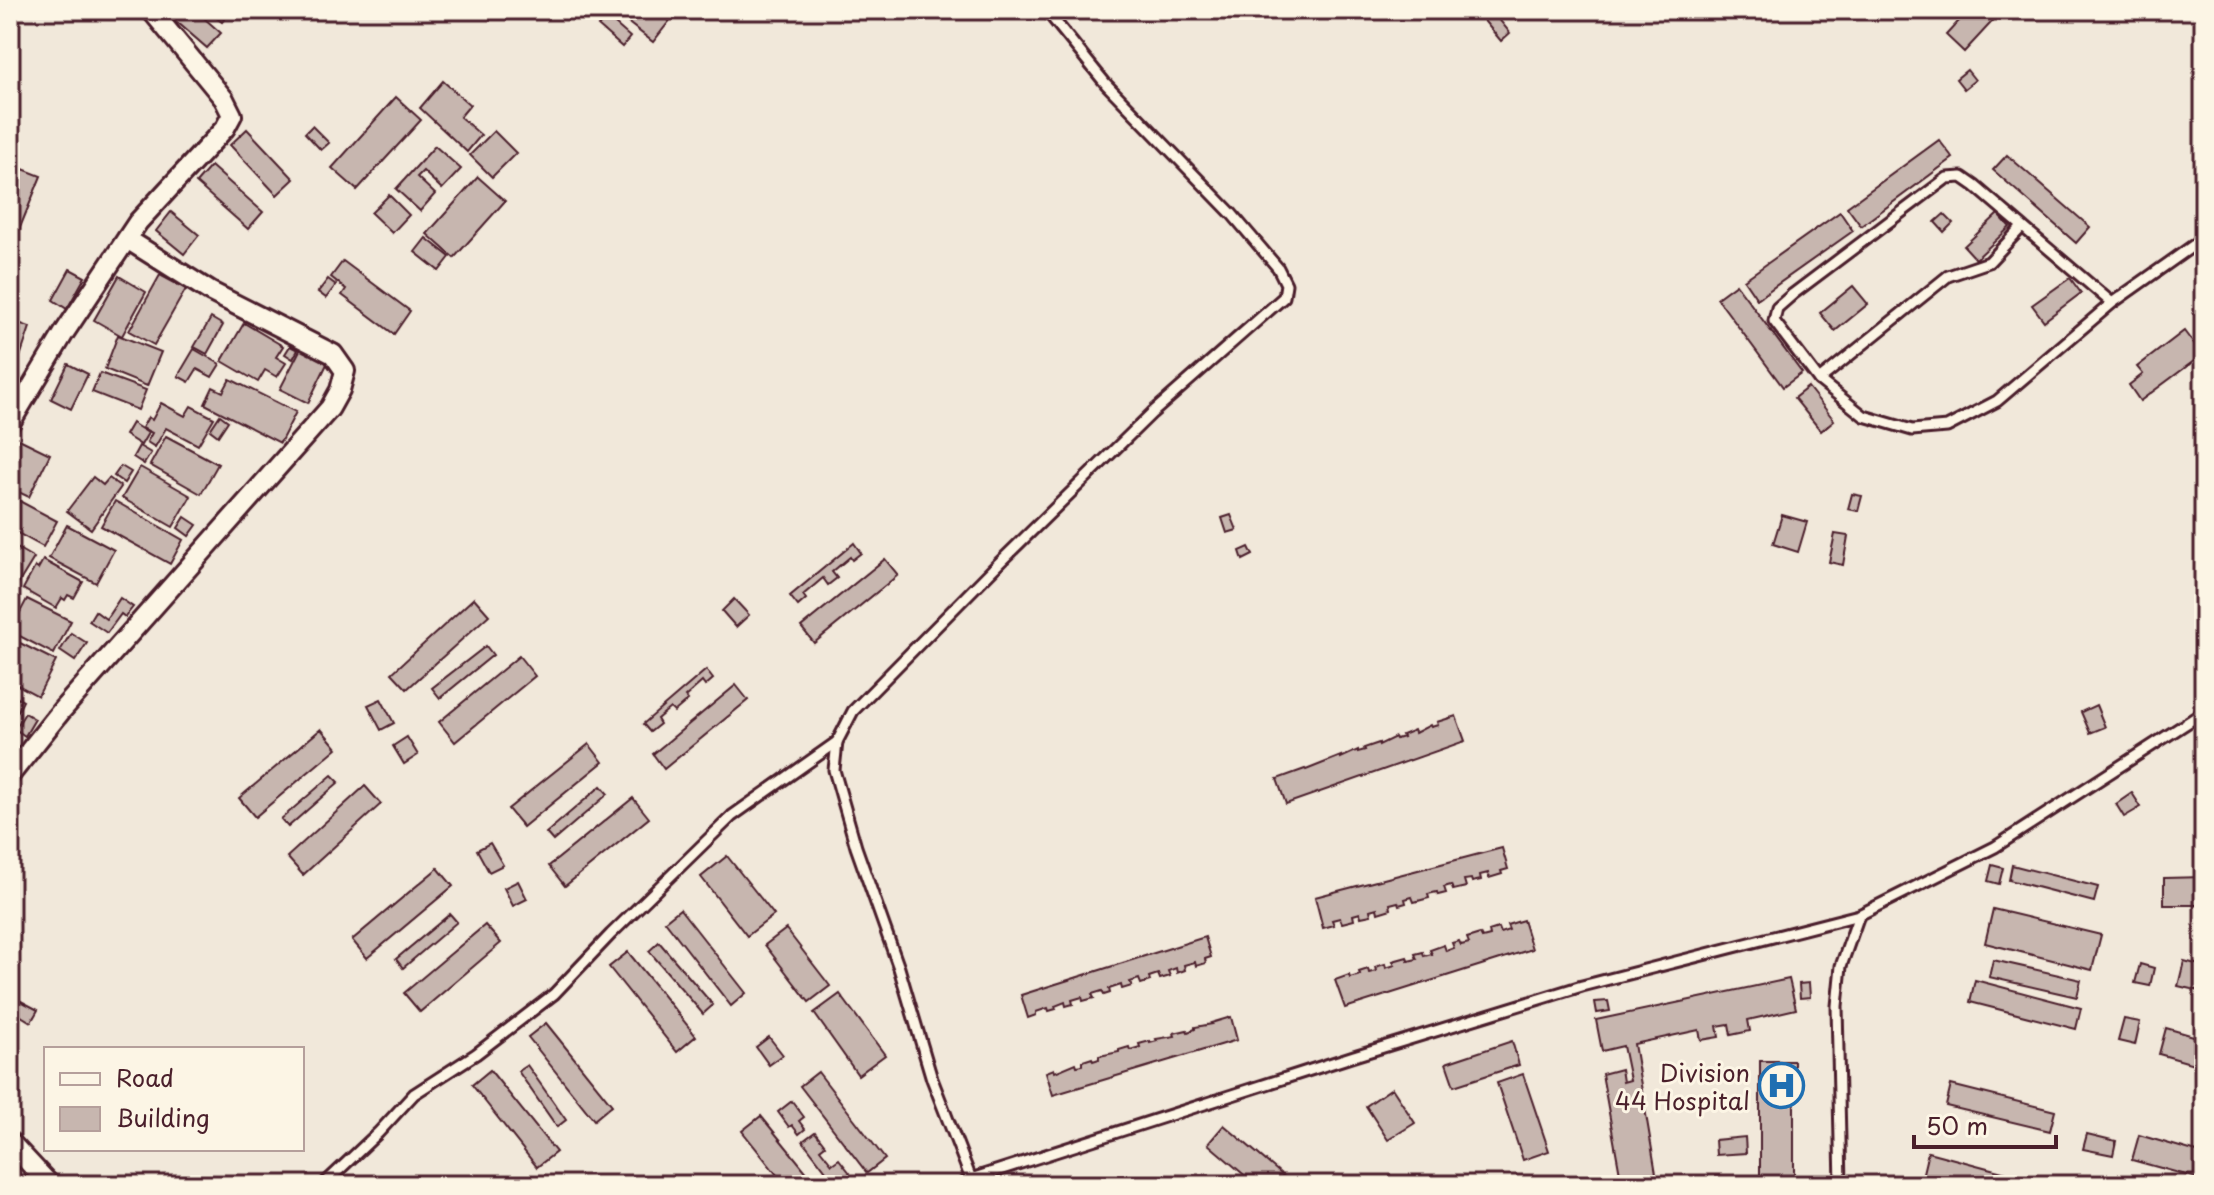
<svg xmlns="http://www.w3.org/2000/svg" width="2214" height="1195" viewBox="0 0 2214 1195" font-family="'Playpen Sans',sans-serif">
  <style>
    .building { fill: #c7b6af; stroke: #4a1f2b; stroke-width: 2 }
    .lines { fill: none; stroke-linecap: round; stroke-linejoin: round }
    .lane-casing { stroke: #4a1f2b; stroke-width: 15 }
    .street-casing { stroke: #4a1f2b; stroke-width: 24 }
    .lane { stroke: #fcf5e5; stroke-width: 9 }
    .street { stroke: #fcf5e5; stroke-width: 18 }
    .labels { text-anchor: middle; dominant-baseline: central; stroke-width: 6; stroke-linejoin: round; paint-order: stroke }
    .poi-label { font-size: 24px; fill: #4a1f2b; stroke: #fcf5e5; text-anchor: end }
  </style>
  <rect width="100%" height="100%" fill="#f1e8da"/>
  <filter id="ink" filterUnits="userSpaceOnUse"><feTurbulence type="fractalNoise" baseFrequency=".0125" numOctaves="2"/><feDisplacementMap in="SourceGraphic" scale="16" xChannelSelector="R" yChannelSelector="G"/><feConvolveMatrix kernelMatrix="1 2 1 2 8 2 1 2 1" color-interpolation-filters="sRGB"/></filter>
  <g filter="url(#ink)">
    <g class="building">
      <polygon points="173,10 195,10 221,33 207,48 169,15"/>
      <polygon points="206,10 231,10 222,22"/>
      <polygon points="612,10 678,10 653,42"/>
      <polygon points="1475,10 1506,10 1498,18 1510,33 1501,41"/>
      <polygon points="1969,10 1999,10 2001,12 1964,52 1946,35"/>
      <polygon points="607,17 630,37 622,47 598,26"/>
      <polygon points="1967,70 1975,80 1964,89 1956,79"/>
      <polygon points="443,81 470,105 460,117 481,135 467,152 420,108"/>
      <polygon points="396,97 421,120 357,190 332,168"/>
      <polygon points="312,126 329,143 321,150 305,133"/>
      <polygon points="247,129 294,179 277,195 230,145"/>
      <polygon points="494,131 516,153 492,177 470,155"/>
      <polygon points="1939,140 1953,158 1861,226 1847,207"/>
      <polygon points="435,146 461,169 442,189 423,171 417,177 435,194 420,211 396,189"/>
      <polygon points="2007,155 2090,227 2076,243 1993,170"/>
      <polygon points="10,164 41,176 10,252"/>
      <polygon points="211,166 263,212 248,229 196,183"/>
      <polygon points="478,177 505,201 454,258 427,234"/>
      <polygon points="389,195 409,215 392,233 371,213"/>
      <polygon points="171,212 199,235 184,254 156,231"/>
      <polygon points="1840,212 1853,231 1757,299 1744,280"/>
      <polygon points="1944,214 1953,223 1944,232 1935,222"/>
      <polygon points="1998,214 2010,227 1976,259 1964,246"/>
      <polygon points="426,238 450,257 439,271 415,252"/>
      <polygon points="343,261 410,311 394,334 342,295 346,289 331,277"/>
      <polygon points="70,269 85,277 67,309 53,300"/>
      <polygon points="160,275 186,289 154,345 129,331"/>
      <polygon points="119,276 146,292 122,336 94,320"/>
      <polygon points="2070,278 2081,293 2044,321 2032,305"/>
      <polygon points="328,279 336,285 326,298 318,292"/>
      <polygon points="1736,284 1802,373 1783,387 1717,298"/>
      <polygon points="1853,286 1868,304 1835,331 1820,313"/>
      <polygon points="211,318 223,325 207,354 194,347"/>
      <polygon points="10,320 30,327 20,357 10,353"/>
      <polygon points="244,323 283,346 276,357 286,363 277,377 265,370 258,382 222,361"/>
      <polygon points="2184,331 2202,355 2140,401 2129,385 2143,374 2137,367"/>
      <polygon points="118,335 161,352 147,386 105,369"/>
      <polygon points="290,346 298,350 293,359 285,354"/>
      <polygon points="301,348 328,362 308,403 280,389"/>
      <polygon points="194,349 220,364 212,377 197,369 189,382 178,376"/>
      <polygon points="68,364 88,374 71,409 51,399"/>
      <polygon points="100,373 146,390 138,410 92,392"/>
      <polygon points="230,379 296,412 280,443 205,404 213,387 223,392"/>
      <polygon points="1808,387 1834,420 1821,431 1794,398"/>
      <polygon points="161,403 185,416 191,406 214,418 198,445 166,428 155,447 147,442 152,433 142,428 148,417 152,420"/>
      <polygon points="220,415 228,421 218,436 210,430"/>
      <polygon points="132,423 148,433 141,445 125,435"/>
      <polygon points="166,436 218,464 201,494 150,465"/>
      <polygon points="19,439 50,454 29,497 10,488 10,457"/>
      <polygon points="139,446 151,453 144,464 133,457"/>
      <polygon points="121,466 131,472 124,483 114,476"/>
      <polygon points="140,467 191,496 173,527 122,498"/>
      <polygon points="93,477 103,485 109,478 121,487 91,529 67,511"/>
      <polygon points="1852,494 1862,496 1858,511 1848,509"/>
      <polygon points="10,496 57,521 43,547 10,529"/>
      <polygon points="115,501 183,540 170,564 101,526"/>
      <polygon points="1231,515 1237,530 1227,533 1222,518"/>
      <polygon points="1782,515 1807,522 1798,552 1773,544"/>
      <polygon points="185,517 197,525 189,536 178,528"/>
      <polygon points="67,525 114,550 96,583 49,558"/>
      <polygon points="1835,534 1848,536 1843,565 1829,562"/>
      <polygon points="854,543 861,553 852,560 850,557 832,572 837,578 828,585 823,578 803,595 806,599 798,606 790,596"/>
      <polygon points="10,544 34,558 15,589 10,586"/>
      <polygon points="1249,547 1253,555 1243,560 1240,551"/>
      <polygon points="885,559 898,575 814,643 801,627"/>
      <polygon points="43,560 83,582 74,598 68,595 65,600 62,598 56,608 23,589 35,567 38,569"/>
      <polygon points="120,598 133,607 125,617 121,614 107,633 89,621 95,611 106,619"/>
      <polygon points="474,598 489,615 407,689 392,673"/>
      <polygon points="27,599 71,621 54,654 10,631"/>
      <polygon points="734,599 749,615 736,627 722,611"/>
      <polygon points="71,633 87,643 75,661 60,651"/>
      <polygon points="10,638 56,661 38,696 10,681"/>
      <polygon points="486,646 493,655 440,698 432,688"/>
      <polygon points="519,656 535,676 455,742 439,722"/>
      <polygon points="706,670 713,679 705,686 702,682 685,697 688,700 674,712 670,708 657,719 660,724 650,732 643,724"/>
      <polygon points="736,685 748,700 664,769 653,754"/>
      <polygon points="10,694 23,701 10,726"/>
      <polygon points="381,699 394,723 381,730 368,705"/>
      <polygon points="2096,705 2105,727 2090,733 2081,712"/>
      <polygon points="25,713 35,719 25,736 15,729"/>
      <polygon points="1456,716 1465,741 1286,804 1277,779 1305,769 1306,770 1341,756 1341,758 1358,750 1358,752 1365,750 1364,748 1379,743 1379,745 1395,737 1396,739 1403,737 1402,735 1414,730 1415,733 1430,725 1431,727 1438,725 1437,722"/>
      <polygon points="321,729 337,748 255,817 239,798"/>
      <polygon points="407,737 418,755 404,764 393,746"/>
      <polygon points="589,744 603,762 523,827 508,809"/>
      <polygon points="332,775 339,782 288,827 281,819"/>
      <polygon points="365,786 381,804 303,875 287,857"/>
      <polygon points="601,786 608,794 553,841 546,833"/>
      <polygon points="2132,793 2141,807 2124,817 2116,804"/>
      <polygon points="633,798 649,818 565,886 549,866"/>
      <polygon points="490,843 503,865 489,872 477,850"/>
      <polygon points="1502,848 1508,869 1501,871 1502,874 1489,878 1488,873 1480,875 1481,880 1472,882 1471,879 1464,880 1466,887 1453,890 1451,885 1444,887 1446,893 1438,895 1437,892 1428,894 1429,898 1414,902 1412,897 1405,899 1406,903 1399,905 1398,902 1390,904 1391,909 1378,913 1377,908 1370,910 1371,915 1361,917 1360,913 1353,915 1354,920 1342,923 1340,918 1332,920 1334,925 1323,928 1315,897"/>
      <polygon points="727,856 774,915 747,936 701,877"/>
      <polygon points="1992,865 2003,868 1999,884 1988,881"/>
      <polygon points="2012,865 2098,887 2094,902 2009,880"/>
      <polygon points="438,868 453,886 367,958 352,940"/>
      <polygon points="2204,877 2204,905 2164,905 2164,878"/>
      <polygon points="518,881 527,899 513,906 504,888"/>
      <polygon points="680,909 746,993 731,1006 665,921"/>
      <polygon points="1993,909 2101,935 2092,970 1985,943"/>
      <polygon points="450,914 457,922 403,968 396,959"/>
      <polygon points="1523,920 1532,949 1345,1008 1335,980 1349,975 1350,978 1360,975 1359,972 1368,969 1369,973 1376,971 1375,967 1385,964 1386,968 1395,965 1393,961 1407,957 1408,961 1417,959 1415,954 1423,952 1424,956 1432,954 1430,950 1444,945 1446,951 1454,948 1452,943 1459,941 1461,945 1469,943 1467,938 1480,934 1482,938 1490,936 1489,931 1498,928 1500,933 1509,930 1507,925"/>
      <polygon points="485,925 501,943 420,1012 404,993"/>
      <polygon points="786,929 830,986 809,1002 765,945"/>
      <polygon points="1205,937 1211,957 1205,959 1206,963 1196,966 1195,962 1184,965 1185,970 1177,973 1176,968 1168,971 1170,976 1160,979 1158,974 1149,977 1150,981 1141,984 1139,979 1130,982 1132,986 1122,989 1121,985 1109,989 1110,993 1104,995 1102,991 1092,994 1094,998 1083,1001 1082,997 1072,1000 1073,1004 1066,1006 1065,1002 1055,1006 1056,1009 1049,1011 1048,1008 1036,1012 1036,1015 1028,1018 1021,995"/>
      <polygon points="659,942 713,1005 703,1014 649,951"/>
      <polygon points="628,952 696,1036 677,1052 609,967"/>
      <polygon points="1993,960 2081,980 2077,997 1989,977"/>
      <polygon points="2184,961 2204,966 2204,992 2178,986"/>
      <polygon points="2140,964 2154,968 2150,986 2135,983"/>
      <polygon points="1789,979 1796,1009 1748,1020 1750,1031 1731,1035 1729,1024 1717,1026 1719,1037 1701,1040 1699,1030 1634,1044 1658,1185 1622,1185 1602,1074 1621,1069 1623,1082 1630,1080 1623,1046 1602,1051 1596,1020"/>
      <polygon points="1975,980 2081,1008 2076,1029 1970,1002"/>
      <polygon points="1809,983 1810,997 1800,998 1799,984"/>
      <polygon points="840,994 885,1055 858,1075 814,1013"/>
      <polygon points="19,1000 38,1010 31,1022 13,1011"/>
      <polygon points="1608,1001 1610,1011 1597,1013 1595,1002"/>
      <polygon points="1231,1017 1237,1040 1053,1095 1046,1072 1054,1069 1055,1072 1076,1063 1077,1066 1083,1065 1083,1061 1092,1058 1093,1061 1099,1059 1099,1056 1119,1052 1119,1050 1129,1047 1130,1050 1140,1047 1139,1044 1150,1041 1150,1043 1157,1041 1156,1039 1175,1036 1174,1033 1187,1030 1188,1032 1195,1029 1195,1027 1212,1024 1211,1023"/>
      <polygon points="2124,1019 2140,1022 2135,1045 2118,1041"/>
      <polygon points="546,1023 612,1105 594,1120 528,1037"/>
      <polygon points="2166,1028 2204,1039 2204,1067 2159,1054"/>
      <polygon points="769,1037 783,1055 769,1065 756,1047"/>
      <polygon points="1512,1041 1519,1065 1454,1086 1446,1063"/>
      <rect x="1760" y="1061" width="34" height="124"/>
      <polygon points="527,1065 566,1120 557,1127 518,1071"/>
      <polygon points="490,1070 556,1152 537,1167 472,1085"/>
      <polygon points="818,1072 885,1159 867,1173 800,1086"/>
      <polygon points="1523,1074 1549,1151 1523,1160 1497,1083"/>
      <polygon points="1951,1085 2055,1111 2050,1131 1946,1106"/>
      <polygon points="1392,1088 1415,1123 1388,1140 1366,1106"/>
      <polygon points="792,1101 804,1117 799,1121 805,1129 799,1134 792,1125 789,1127 778,1112"/>
      <polygon points="761,1116 817,1185 785,1185 742,1131"/>
      <polygon points="1224,1125 1294,1185 1256,1185 1208,1144"/>
      <polygon points="815,1132 825,1145 820,1149 832,1164 839,1159 850,1173 836,1184 803,1141"/>
      <polygon points="2087,1134 2116,1141 2113,1155 2083,1149"/>
      <polygon points="2139,1135 2204,1154 2204,1180 2132,1160"/>
      <polygon points="1745,1137 1746,1153 1716,1155 1715,1140"/>
      <polygon points="1928,1152 2036,1181 2035,1185 1952,1185 1922,1177"/>
    </g>
    <g class="lines">
      <defs>
        <g id="lane">
          <polyline points="2112,303 1975,186 1962,177 1947,178 1793,294 1777,308 1774,321 1819,380 1864,416 1912,430 1947,427 1997,401 2112,303 2204,238"/>
          <polyline points="1819,380 1948,276 1989,262 2022,227"/>
          <polyline points="971,1179 932,1079 899,968 856,847 834,770 837,742 853,711 999,563 1152,413 1284,297 1286,284 1278,268 1232,214 1106,84 1046,10"/>
          <polyline points="323,1185 378,1133 414,1094 476,1054 554,994 611,934 732,816 837,742"/>
          <polyline points="961,1185 971,1179 1354,1056 1582,986 1859,915 1995,847 2204,712"/>
          <polyline points="1841,1185 1837,1006 1841,966 1859,915"/>
        </g>
        <g id="street">
          <polyline points="10,423 64,333 138,222 225,128 232,115 224,99 151,10"/>
          <polyline points="10,775 62,710 330,408 340,390 345,371 333,354 211,292 127,239"/>
          <polyline points="10,1142 50,1185"/>
        </g>
      </defs>
      <use href="#lane" class="lane-casing"/>
      <use href="#street" class="street-casing"/>
      <use href="#lane" class="lane"/>
      <use href="#street" class="street"/>
    </g>
  </g>
  <defs>
    <symbol id="hospital-ring" viewBox="-11 -11 22 22"><circle r="9.5" fill="#fcf5e5" stroke="#1f6fb2" stroke-width="1.5"/><path d="M-5-5h3v3.5h4V-5h3V5h-3V1.5h-4V5h-3Z" fill="#1f6fb2"/></symbol>
  </defs>
  <g fill-rule="evenodd">
    <use href="#hospital-ring" x="1756" y="1060" width="51" height="51"/>
  </g>
  <g class="labels">
    <g class="poi-label">
      <text x="1750" y="1072">Division<tspan x="1750" dy="28">44 Hospital</tspan></text>
    </g>
  </g>
  <rect width="2214" height="1195" fill="none" stroke="#fcf5e5" stroke-width="40"/>
  <rect x="20" y="20" width="2174" height="1155" fill="none" stroke="#4a1f2b" stroke-width="3" filter="url(#ink)"/>
  <rect x="44" y="1047" width="260" height="104" fill="#fcf5e5" stroke="#b59f9b" stroke-width="2"/>
  <rect x="60" y="1073" width="40" height="12" fill="#fcf5e5" stroke="#b59f9b" stroke-width="2"/>
  <text x="116" y="1087" font-size="24" fill="#4a1f2b">Road</text>
  <rect x="60" y="1107" width="40" height="24" fill="#c7b6af" stroke="#b59f9b" stroke-width="2"/>
  <text x="116" y="1127" font-size="24" fill="#4a1f2b">Building</text>
  <path d="M1914 1135v12h142v-12" fill="none" stroke="#4a1f2b" stroke-width="4"/>
  <text x="1926" y="1135" font-size="24" fill="#4a1f2b" stroke="#fcf5e5" stroke-width="6" paint-order="stroke">50 m</text>
</svg>
